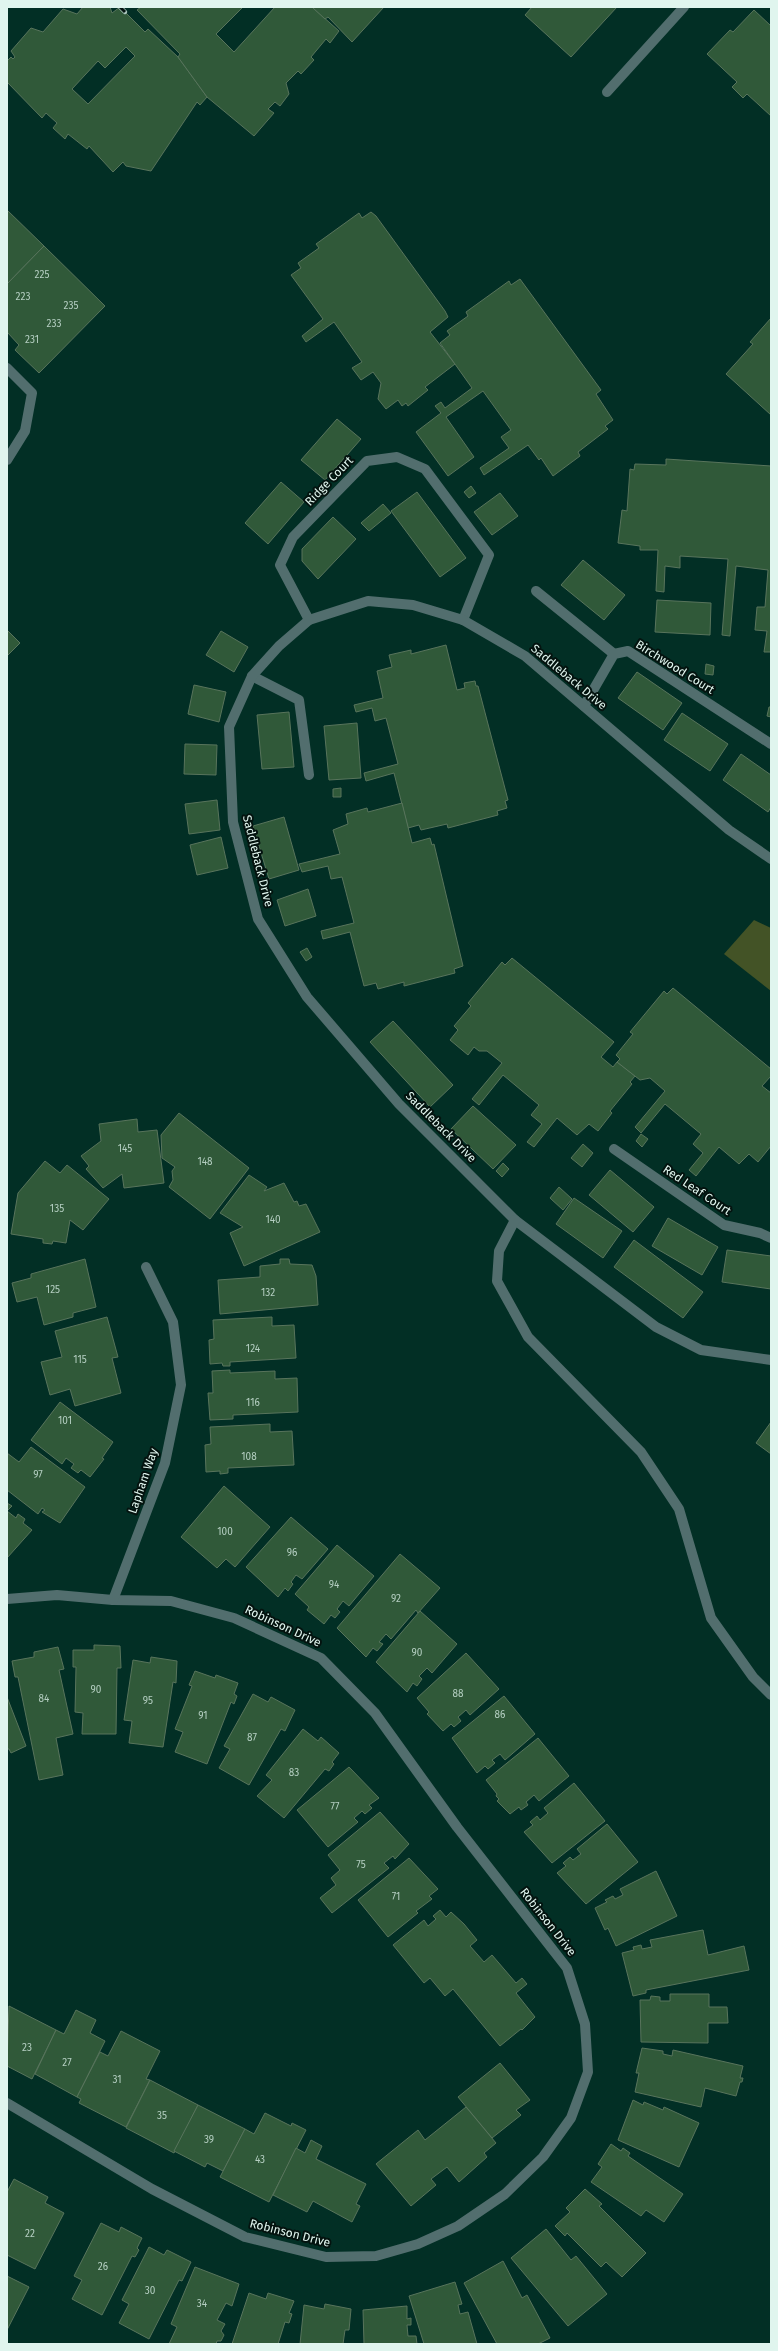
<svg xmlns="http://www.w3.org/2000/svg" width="778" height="2351" viewBox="0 0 778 2351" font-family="'Fira Sans',sans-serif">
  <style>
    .green { fill: #435326 }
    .building { fill: #305939; stroke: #58745c; fill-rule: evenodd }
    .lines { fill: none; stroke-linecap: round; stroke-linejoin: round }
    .minor { stroke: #526e6e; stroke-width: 10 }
    .rail-casing { stroke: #a9c4bc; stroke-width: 4.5 }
    .rail { stroke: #04130f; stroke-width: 3; stroke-dasharray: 9; stroke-linecap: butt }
    .labels { text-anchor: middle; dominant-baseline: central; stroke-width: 4; stroke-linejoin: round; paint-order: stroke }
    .number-label { font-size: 10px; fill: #b4cec1 }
    .street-label { font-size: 12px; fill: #e0f5ee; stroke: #04130f }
  </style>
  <rect width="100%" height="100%" fill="#022f25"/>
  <polygon class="green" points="754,920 771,928 771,991 724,954"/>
  <g class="building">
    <path d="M83 7H110L112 13 120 7 145 32 148 29 178 57 207 97 200 105 197 102 151 171 126 166 123 162 113 172 89 146 87 149 68 134 65 139 53 128 57 123 46 113 42 118 7 82V61L11 57 13 59 15 57 11 51 31 28 43 32 63 9 77 14ZM126 47 135 56 88 104 72 89 98 61 105 68Z"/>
    <polygon points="141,7 243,7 216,34 234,52 275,7 312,7 339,31 330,43 326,39 311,57 314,60 301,74 298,71 286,83 289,94 280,106 275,102 268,109 274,113 254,136 207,97 178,57 180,54 137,10"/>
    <polygon points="312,7 384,7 352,42 328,17 325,19"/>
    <polygon points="532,7 617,7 571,57 525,15"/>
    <polygon points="754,10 771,26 771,116 747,94 743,98 732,87 737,82 707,54 730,30 733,32"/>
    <polygon points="7,210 44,246 7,284"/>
    <polygon points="371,212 376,216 445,311 448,317 430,332 455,364 425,387 428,390 408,406 406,403 402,406 398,400 386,409 378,399 381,383 373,372 361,380 352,368 362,362 334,322 306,342 302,336 323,319 291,275 301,268 298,263 319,248 316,244 359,213 362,218"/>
    <polygon points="44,246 105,306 39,373 15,350 19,345 7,332 7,284"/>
    <polygon points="520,279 601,390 596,394 613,420 605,426 608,429 578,452 580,456 553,476 541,458 539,460 528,445 484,475 480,468 509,448 501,437 511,430 483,391 446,417 474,457 448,476 416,432 441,413 435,406 441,402 445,408 472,388 440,343 450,335 447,331 468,316 466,312 509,281 511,285"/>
    <polygon points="771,318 771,415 726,374 753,344 750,342"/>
    <polygon points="337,419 361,439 325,480 301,460"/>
    <polygon points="666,459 771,466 771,652 764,652 767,631 755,630 757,607 765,607 768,570 736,566 730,636 722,635 728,559 680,556 680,568 665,566 664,592 656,591 658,550 640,550 640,546 618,543 622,510 627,511 630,469 634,470 635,464 666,465"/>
    <polygon points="281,482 304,502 268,544 245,523"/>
    <polygon points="471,486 476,493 469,498 464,492"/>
    <polygon points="417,492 466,558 440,577 391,511"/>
    <polygon points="500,493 518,516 492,535 474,512"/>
    <polygon points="383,504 391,513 369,531 361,523"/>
    <polygon points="333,517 356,539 318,579 302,561 302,549"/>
    <polygon points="583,560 625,595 604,620 561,585"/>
    <polygon points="657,600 711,603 710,635 655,632"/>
    <polygon points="7,630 20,643 7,656"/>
    <polygon points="221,631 248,647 234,672 206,655"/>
    <polygon points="446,645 457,690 465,688 464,683 475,681 476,686 478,686 508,800 505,801 507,808 497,811 498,815 448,828 447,824 421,830 419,825 408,828 394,773 366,781 364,773 398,764 386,718 375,721 372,708 356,712 354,705 383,698 377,671 392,667 389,655 411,650 411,654"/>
    <polygon points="706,664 714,666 713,675 705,674"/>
    <polygon points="637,672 682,703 663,730 618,698"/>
    <polygon points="194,685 226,692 219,722 188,714"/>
    <polygon points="769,707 771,707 771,717 767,716"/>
    <polygon points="289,712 294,767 262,769 257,715"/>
    <polygon points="682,713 728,744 710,771 664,740"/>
    <polygon points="357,723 361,778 329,780 324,726"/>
    <polygon points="185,744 217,745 216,775 184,774"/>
    <polygon points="741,754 771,775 771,807 768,812 723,780"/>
    <polygon points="341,788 341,797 333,797 333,789"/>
    <polygon points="217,800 220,830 189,834 185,804"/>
    <polygon points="402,803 412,843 430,838 432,845 434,844 463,966 454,969 455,973 404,986 404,982 378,989 376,983 364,986 350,932 323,939 321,931 354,923 342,877 331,879 328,866 302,872 299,864 340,854 333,830 348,824 346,814 367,808 368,812"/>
    <polygon points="284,817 299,870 269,879 253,826"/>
    <polygon points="221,837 228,868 197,875 190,845"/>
    <polygon points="308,889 316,916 285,926 277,900"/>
    <polygon points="307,948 312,957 306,961 300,952"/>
    <polygon points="512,958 614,1042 601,1057 613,1067 617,1062 635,1076 630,1082 632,1084 610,1111 612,1113 598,1131 589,1124 577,1135 557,1118 534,1147 527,1142 542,1124 531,1115 539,1105 503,1075 479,1105 472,1099 502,1063 487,1051 479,1051 474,1047 468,1055 450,1040 458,1030 454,1026 471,1006 468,1003 502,962 505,965"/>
    <polygon points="673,988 771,1069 771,1076 762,1086 771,1093 771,1146 758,1162 749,1154 739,1164 719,1147 696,1176 689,1170 703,1153 693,1144 701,1134 665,1104 641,1133 635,1127 665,1091 650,1078 640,1080 617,1062 620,1059 616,1055 633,1034 630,1032 664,991 667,994"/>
    <polygon points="393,1021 453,1085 430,1107 370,1042"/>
    <polygon points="473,1106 516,1145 493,1169 451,1129"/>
    <polygon points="179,1113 249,1168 210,1219 169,1187 173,1180 172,1171 175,1167 162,1158 161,1135"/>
    <polygon points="137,1119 138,1132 157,1130 164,1183 124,1188 122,1174 103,1188 86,1169 89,1166 81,1156 101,1141 99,1124"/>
    <polygon points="641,1134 648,1139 642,1147 636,1141"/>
    <polygon points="583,1144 593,1153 582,1167 571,1158"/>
    <polygon points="45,1161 60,1173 67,1165 109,1199 83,1230 70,1220 66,1243 53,1241 52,1244 43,1243 43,1239 11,1234 18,1193"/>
    <polygon points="503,1163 509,1169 502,1177 496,1171"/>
    <polygon points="610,1170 654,1207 633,1232 589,1195"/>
    <polygon points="249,1175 267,1187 264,1191 284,1183 294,1202 297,1201 299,1206 306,1204 320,1232 244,1266 230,1233 243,1227 220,1213"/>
    <polygon points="559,1187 572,1199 563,1210 550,1198"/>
    <polygon points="574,1198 622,1231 603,1258 556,1224"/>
    <polygon points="668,1218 718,1247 702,1275 652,1246"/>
    <polygon points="634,1240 703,1292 683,1318 614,1267"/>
    <polygon points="727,1250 771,1256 771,1289 722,1282"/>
    <polygon points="85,1259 96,1307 73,1313 73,1317 44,1325 37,1297 17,1302 12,1283 31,1278 31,1274"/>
    <polygon points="280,1259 289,1259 290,1264 312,1265 316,1276 318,1305 220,1314 218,1280 260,1277 260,1266 280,1264"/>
    <polygon points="107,1317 118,1357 112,1358 121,1393 75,1406 70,1389 50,1395 41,1362 62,1357 55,1331"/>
    <polygon points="272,1317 272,1326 294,1325 296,1358 230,1362 230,1366 223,1366 222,1363 210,1364 209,1340 214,1339 213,1320"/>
    <polygon points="230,1370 230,1373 275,1371 275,1379 297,1378 298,1412 233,1415 233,1419 210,1420 208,1393 213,1393 212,1371"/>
    <polygon points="60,1402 113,1442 102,1458 104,1459 90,1477 81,1470 78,1473 71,1468 74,1464 66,1458 62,1464 31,1440"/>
    <polygon points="771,1422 771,1454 756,1443"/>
    <polygon points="270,1424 270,1432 292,1431 294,1465 228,1468 228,1473 220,1474 220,1471 206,1472 205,1445 211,1444 210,1427"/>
    <polygon points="31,1447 85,1487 60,1523 42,1512 45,1510 42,1508 38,1514 7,1490 7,1453 19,1462"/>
    <polygon points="224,1486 270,1527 235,1567 226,1559 217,1568 181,1537"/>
    <polygon points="7,1503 12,1506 7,1511 16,1518 18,1514 25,1519 23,1523 32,1530 7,1558"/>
    <polygon points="291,1517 328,1549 302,1579 296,1575 291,1582 293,1584 288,1591 285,1588 278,1597 246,1567"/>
    <polygon points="337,1545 374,1576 349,1606 343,1601 337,1609 340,1612 335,1618 331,1615 324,1624 307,1610 309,1607 295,1594"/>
    <polygon points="400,1554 440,1588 418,1613 416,1610 391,1639 386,1634 379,1642 383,1644 377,1651 373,1648 366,1657 337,1628"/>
    <polygon points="420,1611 457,1644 432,1673 427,1668 419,1676 422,1679 417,1686 413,1683 407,1692 376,1662"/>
    <polygon points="94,1645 120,1646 121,1668 117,1668 116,1734 82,1734 83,1713 75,1712 76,1667 73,1667 73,1650 94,1650"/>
    <polygon points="58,1647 64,1669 59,1670 73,1734 56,1738 63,1775 39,1780 18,1677 15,1677 12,1661 34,1657 34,1652"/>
    <polygon points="466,1653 499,1689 470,1715 466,1710 458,1717 461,1721 454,1727 451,1724 443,1731 427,1714 429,1712 417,1698"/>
    <polygon points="151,1657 177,1661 176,1683 173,1682 163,1747 129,1743 132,1721 124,1720 133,1660 150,1663"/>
    <polygon points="195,1671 215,1678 216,1675 238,1683 234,1694 237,1696 234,1704 231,1702 207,1764 175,1752 183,1732 175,1729 192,1686 189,1685"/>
    <polygon points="253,1694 268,1702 271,1697 295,1710 285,1731 281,1729 249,1785 219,1768 230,1749 224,1746"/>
    <polygon points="504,1696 535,1734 505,1760 500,1754 492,1760 495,1763 488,1769 485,1766 477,1773 452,1738"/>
    <polygon points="7,1697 26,1746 11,1753 9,1749 7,1749"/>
    <polygon points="303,1729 318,1741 321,1737 339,1753 332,1762 334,1764 329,1771 325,1769 284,1818 257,1796 272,1780 266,1775"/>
    <polygon points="538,1738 569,1776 539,1801 534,1795 526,1802 528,1805 521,1810 519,1807 510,1814 497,1801 499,1799 496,1796 497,1794 486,1780"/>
    <polygon points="349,1767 379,1798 369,1805 372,1808 365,1814 362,1811 354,1818 358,1822 328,1847 297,1810"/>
    <polygon points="574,1783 605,1821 552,1863 524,1832 533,1825 530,1822 537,1816 540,1820 548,1813 544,1808"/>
    <polygon points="380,1812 409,1844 395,1859 393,1856 384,1863 389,1868 332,1913 320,1898 336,1885 331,1878 340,1870 328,1855"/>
    <polygon points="607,1824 638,1862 586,1904 557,1873 566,1866 563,1863 570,1857 573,1860 581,1854 577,1849"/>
    <polygon points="409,1858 438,1889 429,1896 432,1899 416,1911 418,1913 388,1937 358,1900"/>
    <polygon points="656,1871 677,1916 616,1946 608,1928 605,1930 595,1908 607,1902 605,1900 613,1896 615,1899 623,1895 620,1889"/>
    <polygon points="440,1910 446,1917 451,1912 464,1924 477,1940 470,1946 484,1962 492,1955 516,1983 522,1978 527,1984 516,1993 535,2017 522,2030 521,2029 500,2046 453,1989 445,1996 430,1978 424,1983 393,1945 424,1920 428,1926 436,1919 433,1916"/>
    <polygon points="703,1930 708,1955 744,1946 749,1970 646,1990 646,1993 633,1996 622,1953 634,1950 633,1947 641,1945 642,1949 652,1947 650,1940"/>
    <polygon points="670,1994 709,1994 709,2007 727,2007 728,2023 708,2023 708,2043 641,2042 640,2000 650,2000 651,1996 660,1997 660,2001 670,2001"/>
    <polygon points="9,2006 56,2030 32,2079 7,2066"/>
    <polygon points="76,2010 96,2020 90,2033 105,2041 77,2097 35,2074 56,2030 64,2034"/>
    <polygon points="121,2031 160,2051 146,2079 150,2080 126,2127 79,2103 81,2099 77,2097 100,2052 108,2056"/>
    <polygon points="642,2048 663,2051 663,2054 672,2056 673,2050 743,2066 740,2078 743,2078 742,2082 740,2082 736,2096 705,2088 701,2107 635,2092 639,2073 636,2073"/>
    <polygon points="500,2063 530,2100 516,2110 521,2115 492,2138 458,2097"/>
    <polygon points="150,2080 198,2105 174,2153 126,2128"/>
    <polygon points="633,2100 643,2105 644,2102 663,2110 664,2107 699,2123 679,2167 618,2140"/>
    <polygon points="198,2105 245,2129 223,2171 207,2163 205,2167 174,2151"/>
    <polygon points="466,2107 496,2143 484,2153 487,2157 459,2182 447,2167 431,2179 436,2185 411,2206 376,2164 418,2130 425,2140"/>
    <polygon points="265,2113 291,2126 292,2123 306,2130 269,2202 220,2177 245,2129 254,2134"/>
    <polygon points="311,2140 322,2146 316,2159 366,2184 356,2204 360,2206 352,2222 313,2201 307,2212 273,2195 296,2148 305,2153"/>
    <polygon points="611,2144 621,2151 623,2148 630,2153 628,2156 683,2194 664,2222 646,2210 641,2216 591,2182 602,2167 598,2164"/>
    <polygon points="14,2179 48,2197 45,2203 64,2213 35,2269 7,2255 7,2192"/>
    <polygon points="585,2189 602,2204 599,2206 646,2253 622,2277 606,2262 601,2267 567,2233 565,2236 555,2226 570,2212 566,2208"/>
    <polygon points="101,2223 119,2232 121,2227 142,2238 137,2248 139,2250 135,2257 132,2256 102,2315 72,2299 82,2280 74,2276"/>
    <polygon points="546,2229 571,2260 576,2256 607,2294 568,2326 511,2258"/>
    <polygon points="149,2247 164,2255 167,2250 191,2262 182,2281 179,2280 149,2339 119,2323 129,2304 122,2300"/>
    <polygon points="503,2261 522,2298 527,2295 550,2338 538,2344 497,2344 464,2283"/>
    <polygon points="195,2267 239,2284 232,2306 226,2303 217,2320 225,2324 221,2331 224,2335 221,2341 217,2341 216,2344 169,2344 177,2327 171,2324"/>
    <polygon points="7,2276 29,2287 7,2330"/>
    <polygon points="455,2282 462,2304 458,2305 460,2314 468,2312 477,2344 424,2344 409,2296"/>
    <polygon points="249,2293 266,2299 268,2293 294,2301 289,2313 292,2314 289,2323 285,2322 278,2344 232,2344"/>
    <polygon points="325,2304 351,2309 349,2330 345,2330 343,2344 300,2344 304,2305 324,2309"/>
    <polygon points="407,2306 407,2319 411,2318 411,2325 407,2325 408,2336 416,2336 417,2344 364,2344 363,2310"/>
  </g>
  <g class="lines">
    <g class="minor">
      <polyline points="607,92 684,7"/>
      <polyline points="7,368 32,393 25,431 7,460"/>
      <polyline points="536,591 614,654"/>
      <polyline points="309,620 280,565 293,537 367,461 397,457 425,469 489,555 463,620"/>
      <polyline points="252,676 299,700 309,775"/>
      <polyline points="584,706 614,654 628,651 771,744"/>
      <polyline points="771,859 729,830 525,656 463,620 413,605 368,601 309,620 279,646 252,676 229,727 233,822 258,919 307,997 399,1104 515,1220 656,1327 701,1350 771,1360"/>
      <polyline points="614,1149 724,1225 760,1233 771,1238"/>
      <polyline points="515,1220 499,1251 497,1281 528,1337 641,1452 679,1509 711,1618 753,1677 771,1695"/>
      <polyline points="7,1599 57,1595 113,1600 171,1601 234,1618 321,1658 375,1713 457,1827 567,1968 585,2024 588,2072 571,2118 543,2157 505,2194 458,2226 418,2244 376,2256 326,2257 245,2237 152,2189 7,2103"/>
      <polyline points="113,1600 165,1463 181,1385 173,1322 146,1267"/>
    </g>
    <defs>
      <polyline id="rail" points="120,7 125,12"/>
    </defs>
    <use href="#rail" class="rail-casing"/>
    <use href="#rail" class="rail"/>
  </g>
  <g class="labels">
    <g class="number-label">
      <text x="42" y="275">225</text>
      <text x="23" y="297">223</text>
      <text x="71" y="306">235</text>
      <text x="54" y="324">233</text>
      <text x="32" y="340">231</text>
      <text x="125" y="1149">145</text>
      <text x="205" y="1162">148</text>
      <text x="57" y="1209">135</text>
      <text x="273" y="1220">140</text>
      <text x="53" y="1290">125</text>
      <text x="268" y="1293">132</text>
      <text x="253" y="1349">124</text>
      <text x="80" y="1360">115</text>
      <text x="253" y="1403">116</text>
      <text x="65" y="1421">101</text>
      <text x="249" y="1457">108</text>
      <text x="38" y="1475">97</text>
      <text x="225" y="1532">100</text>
      <text x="292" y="1553">96</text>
      <text x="334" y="1585">94</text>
      <text x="396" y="1599">92</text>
      <text x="417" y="1653">90</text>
      <text x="96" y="1690">90</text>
      <text x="458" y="1694">88</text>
      <text x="44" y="1699">84</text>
      <text x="148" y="1701">95</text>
      <text x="500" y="1715">86</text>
      <text x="203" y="1716">91</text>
      <text x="252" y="1738">87</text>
      <text x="294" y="1773">83</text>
      <text x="335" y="1807">77</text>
      <text x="361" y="1865">75</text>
      <text x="396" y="1897">71</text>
      <text x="27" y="2048">23</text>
      <text x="67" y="2063">27</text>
      <text x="117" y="2080">31</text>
      <text x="162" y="2116">35</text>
      <text x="209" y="2140">39</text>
      <text x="260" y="2160">43</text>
      <text x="30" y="2234">22</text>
      <text x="103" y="2267">26</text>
      <text x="150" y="2291">30</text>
      <text x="202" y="2304">34</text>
    </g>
    <g class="street-label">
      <text transform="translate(329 481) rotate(-46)">Ridge Court</text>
      <text transform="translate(675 667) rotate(32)">Birchwood Court</text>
      <text transform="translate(569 677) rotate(40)">Saddleback Drive</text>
      <text transform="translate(258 861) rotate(76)">Saddleback Drive</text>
      <text transform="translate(441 1127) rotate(45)">Saddleback Drive</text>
      <text transform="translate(697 1190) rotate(34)">Red Leaf Court</text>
      <text transform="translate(143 1481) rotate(-71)">Lapham Way</text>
      <text transform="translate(283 1626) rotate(25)">Robinson Drive</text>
      <text transform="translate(548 1922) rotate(52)">Robinson Drive</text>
      <text transform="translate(290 2233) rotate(14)">Robinson Drive</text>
    </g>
  </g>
  <rect width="778" height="2351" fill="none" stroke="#e0f5ee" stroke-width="16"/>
</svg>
